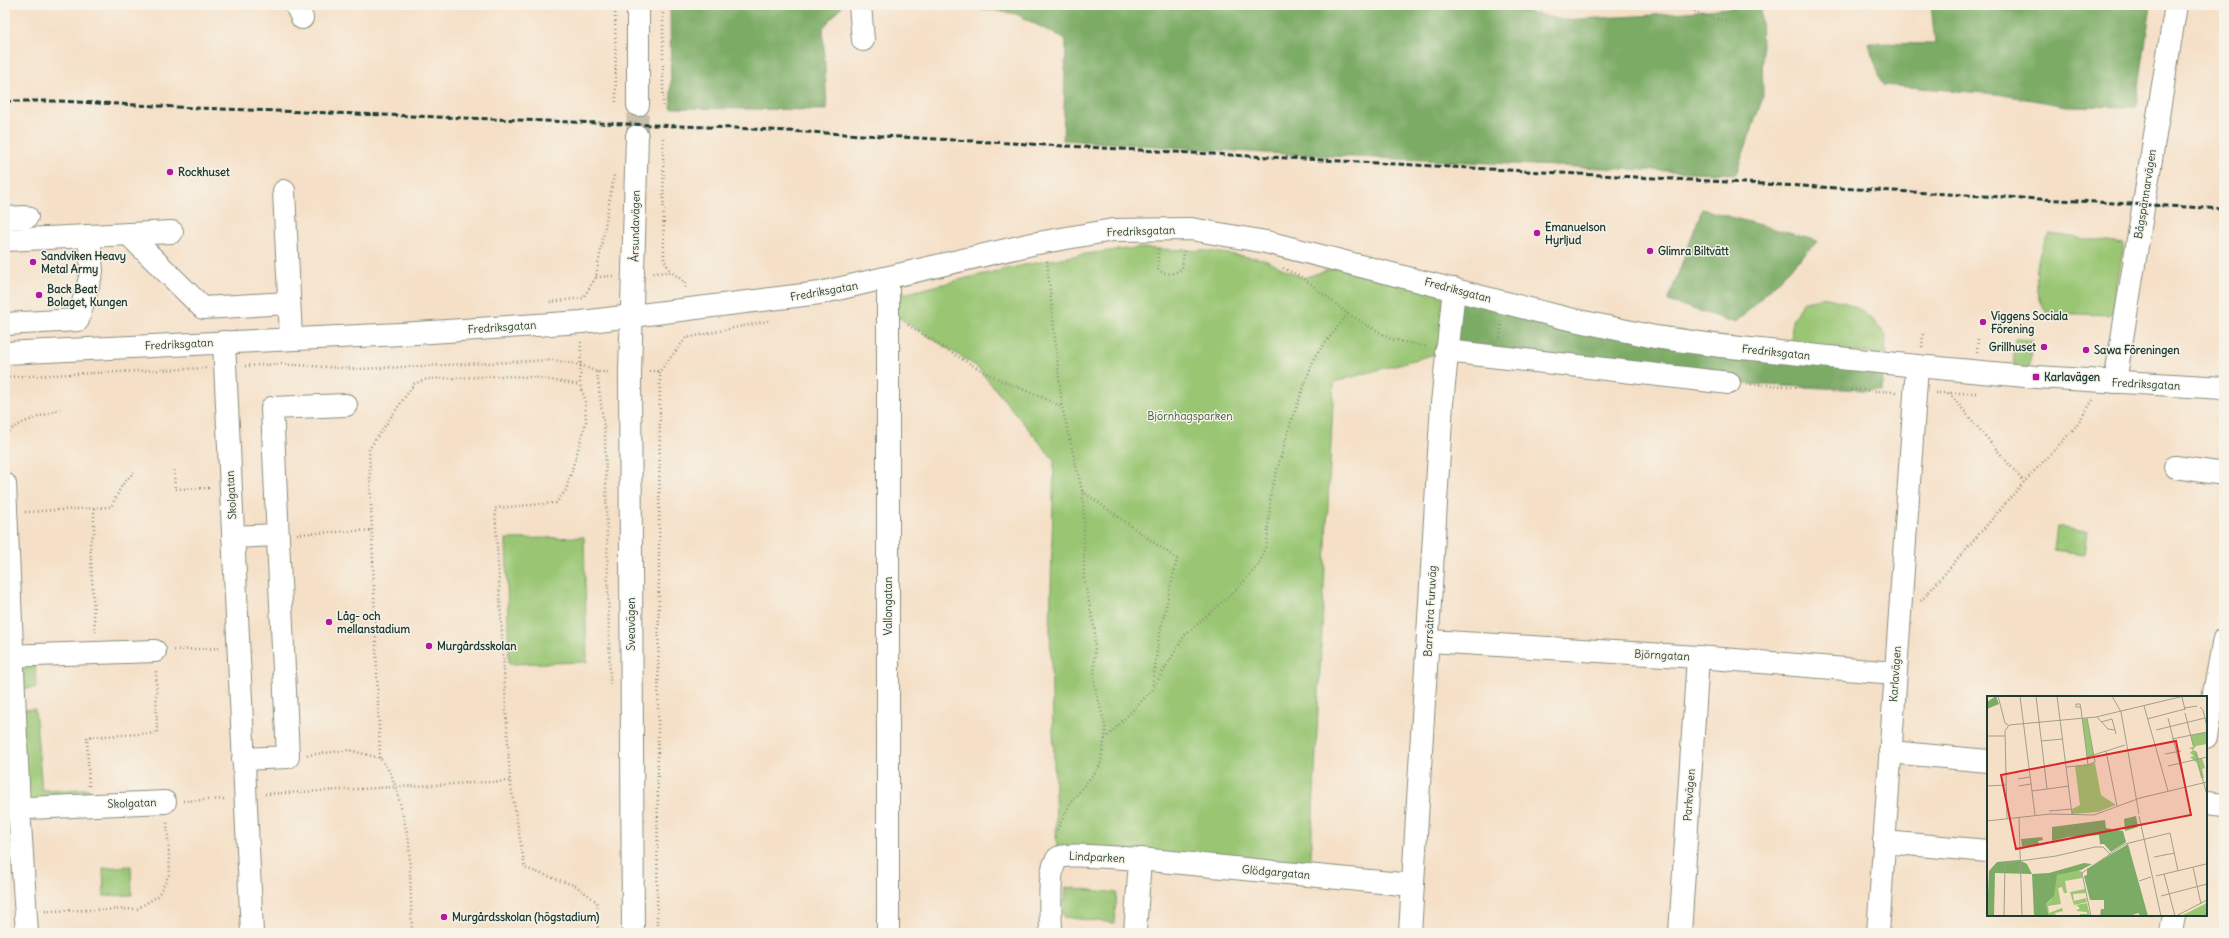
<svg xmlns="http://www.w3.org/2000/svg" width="2229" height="938" viewBox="0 0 2229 938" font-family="Delius,sans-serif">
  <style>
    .green { fill: #9ac673; stroke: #5c8254 }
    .forest { fill: #7bab65; stroke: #4d744c }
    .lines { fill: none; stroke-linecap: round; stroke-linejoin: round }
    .major-tunnel { stroke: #cabfaa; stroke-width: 22; stroke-dasharray: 22 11; stroke-linecap: butt }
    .minor-casing { stroke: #8a8e7e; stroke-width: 24 }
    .major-casing { stroke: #8a8e7e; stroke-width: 24 }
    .path { stroke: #8a8e7e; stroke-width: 2.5; stroke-dasharray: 1 3; stroke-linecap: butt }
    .minor { stroke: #fff; stroke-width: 22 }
    .major { stroke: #fff; stroke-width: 22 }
    .rail { stroke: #1f3d34; stroke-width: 3; stroke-dasharray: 6 3; stroke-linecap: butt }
    .poi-dot { fill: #b5179e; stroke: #f7f3e8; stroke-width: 1.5 }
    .labels { text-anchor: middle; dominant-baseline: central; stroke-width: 3; stroke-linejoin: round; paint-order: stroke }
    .poi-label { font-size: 11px; font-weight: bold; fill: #1f3d34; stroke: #f7f3e8; text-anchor: start }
    .street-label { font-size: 11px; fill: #1f3d34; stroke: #f7f3e8 }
    .park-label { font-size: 11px; fill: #385841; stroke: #f7f3e8 }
    .inset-road { fill: none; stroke: #9f9f8c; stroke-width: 1 }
    .view { fill: #d62828; fill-opacity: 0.15; stroke: #d62828; stroke-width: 2 }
    .inset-edge { fill: none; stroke: #1f3d34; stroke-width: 2 }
  </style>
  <rect width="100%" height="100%" fill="#f7f3e8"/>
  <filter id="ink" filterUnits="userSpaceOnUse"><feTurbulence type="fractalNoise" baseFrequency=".025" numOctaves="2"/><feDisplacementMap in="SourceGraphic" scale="8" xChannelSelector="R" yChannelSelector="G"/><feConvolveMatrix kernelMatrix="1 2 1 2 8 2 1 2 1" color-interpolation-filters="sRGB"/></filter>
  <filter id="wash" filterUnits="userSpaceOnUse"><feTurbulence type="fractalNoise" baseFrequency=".012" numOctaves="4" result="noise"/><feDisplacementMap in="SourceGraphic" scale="16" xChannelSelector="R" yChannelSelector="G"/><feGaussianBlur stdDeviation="0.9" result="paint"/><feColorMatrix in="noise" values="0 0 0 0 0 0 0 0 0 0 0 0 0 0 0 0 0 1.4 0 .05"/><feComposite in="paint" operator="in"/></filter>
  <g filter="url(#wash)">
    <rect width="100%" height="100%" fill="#f5e0c7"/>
    <g class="green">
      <path d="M2050 234 2124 244 2112 315 2047 313C2031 290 2034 256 2050 234Z"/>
      <path d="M1138 248 1207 251 1263 259 1303 278 1350 263 1454 289 1446 351 1334 382 1310 875 1057 858 1050 629 1054 460 976 366 888 311V298C970 277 1053 255 1138 248Z"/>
      <path d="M1821 297C1855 303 1863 308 1886 335L1885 355 1791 346 1792 321 1802 303Z"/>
      <polygon points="2015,339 2032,340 2029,370 2013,369"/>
      <polygon points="2057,527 2087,531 2084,554 2054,550"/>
      <polygon points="584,537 587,662 509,664 506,539"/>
      <polygon points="35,655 36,688 15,689 13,656"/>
      <polygon points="35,709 42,790 89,789 90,805 19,808 15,710"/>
      <polygon points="131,866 132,895 104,896 103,868"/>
      <polygon points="1066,887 1117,893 1114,923 1063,917"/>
    </g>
    <g class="forest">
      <polygon points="670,5 843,5 823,28 827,110 671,108"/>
      <polygon points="958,5 1496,5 1562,20 1654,15 1761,5 1763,97 1736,174 1265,153 1063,140 1066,40 1016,14"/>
      <polygon points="1931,5 2151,5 2136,107 2067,106 1997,94 1883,85 1868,43 1935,44"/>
      <polygon points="1702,209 1818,241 1736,323 1668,301"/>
      <polygon points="1454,289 1510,304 1885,363 1881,391 1729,383 1446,351"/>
    </g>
  </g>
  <g filter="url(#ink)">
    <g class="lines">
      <polyline class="major-tunnel" points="637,136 638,105"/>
      <defs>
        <g id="minor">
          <polyline points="296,5 302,18"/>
          <polyline points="860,5 863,40"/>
          <polyline points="284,191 291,338"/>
          <polyline points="5,218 27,217"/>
          <polyline points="128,234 203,308 289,303"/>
          <polyline points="5,240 172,232"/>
          <polyline points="5,324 78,320 92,271 89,236"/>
          <polyline points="224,342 252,933"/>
          <polyline points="1446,351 1729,383"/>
          <polyline points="5,353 401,334 582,322 820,293 1032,244 1113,230 1191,229 1266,242 1565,318 1655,337 1721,346 1917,366 2036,377 2224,388"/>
          <polyline points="2115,382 2176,5"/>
          <polyline points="2175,467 2224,474"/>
          <polyline points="5,484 19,808 27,933"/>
          <polyline points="233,537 277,535"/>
          <polyline points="1429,641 1698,657 1895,673"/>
          <polyline points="5,656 155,651"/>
          <polyline points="2206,737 2224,639"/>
          <polyline points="1890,752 1988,761"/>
          <polyline points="243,759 288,757 272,408 346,405"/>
          <polyline points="2206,803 2224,805"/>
          <polyline points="5,809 165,802"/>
          <polyline points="1884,842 1988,851"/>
          <polyline points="1140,859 1412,885"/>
          <polyline points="888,933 888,278"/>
          <path d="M1051 933C1051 918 1047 868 1058 858 1065 852 1127 859 1140 859L1135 933"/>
          <polyline points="1410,933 1442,403 1454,289"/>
          <polyline points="1680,933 1698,657"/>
          <polyline points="1878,933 1917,366"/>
          <polyline points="2171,933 2174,915"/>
        </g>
        <g id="major">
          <polyline points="638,105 638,5"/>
          <polyline points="633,933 630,372 637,136"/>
        </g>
      </defs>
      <use href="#minor" class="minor-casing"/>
      <use href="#major" class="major-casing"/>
      <g class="path">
        <polyline points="615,5 616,102"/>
        <polyline points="663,5 663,108"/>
        <polyline points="1684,5 1702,15 1727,21"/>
        <polyline points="663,138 664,260 671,272"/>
        <path d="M1158 249V270C1168 276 1173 274 1182 269L1184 250"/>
        <polyline points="1047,261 1062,407"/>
        <polyline points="1283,268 1303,278 1348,314 1391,339 1428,347"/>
        <polyline points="653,273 671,272 685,282 685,290"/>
        <polyline points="596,277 614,276"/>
        <polyline points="550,302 583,298 596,277 614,175"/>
        <path d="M908 325C936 342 963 361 992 376 1015 387 1039 395 1062 407L1082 490 1084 514V578L1095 631 1094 682 1106 730 1100 766 1071 802 1056 832V838"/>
        <polyline points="1500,338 1502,321"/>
        <polyline points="581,342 580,385 585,399 586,422 566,490 556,503 495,508 510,781 525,868 576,886 597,902 598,933"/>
        <polyline points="1922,347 1923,333 1925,333"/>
        <polyline points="1977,352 1978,337"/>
        <polyline points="245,366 280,364 359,369 553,360 581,365 597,372 610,372"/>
        <polyline points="649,371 660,371 686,338 768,321"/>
        <polyline points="597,372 605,435 610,685"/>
        <polyline points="5,377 206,368"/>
        <polyline points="1747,384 1896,392"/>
        <polyline points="1935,393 1976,393"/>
        <polyline points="1949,393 2024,482"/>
        <polyline points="5,433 22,423 60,409"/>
        <polyline points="174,470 175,489 211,488"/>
        <polyline points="1082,491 1177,559 1159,637 1152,687"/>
        <polyline points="94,508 94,533 90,542 95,634"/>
        <polyline points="25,512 111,507 122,485 134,472"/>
        <polyline points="297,534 373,530"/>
        <polyline points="1921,601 2024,482 2074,429 2093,400"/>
        <polyline points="174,650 219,648"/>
        <polyline points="1105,739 1152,690 1185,635 1238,588 1259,564 1267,542 1271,491 1291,422 1315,356 1348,314"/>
        <polyline points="307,755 349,750 380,758 390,772 396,787 510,781"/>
        <polyline points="380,758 369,449 414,384 427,379 502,376 533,377 580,385"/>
        <polyline points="89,786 87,737 157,733 156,670"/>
        <polyline points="265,794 396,787 409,841 412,933"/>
        <polyline points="183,801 226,799"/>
        <polyline points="45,911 137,909 158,896 170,873 167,821"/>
        <polyline points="657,933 660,371"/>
      </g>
      <use href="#minor" class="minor"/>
      <use href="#major" class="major"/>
      <polyline class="rail" points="5,101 59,101 196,108 734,128 2224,209"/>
    </g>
  </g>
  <g class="poi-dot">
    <circle cx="170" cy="172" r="4"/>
    <circle cx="1537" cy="233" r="4"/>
    <circle cx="1650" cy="251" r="4"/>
    <circle cx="33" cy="262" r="4"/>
    <circle cx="39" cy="295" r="4"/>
    <circle cx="1983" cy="322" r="4"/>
    <circle cx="2044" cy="347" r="4"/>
    <circle cx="2086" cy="350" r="4"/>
    <rect x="2032" y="373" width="8" height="8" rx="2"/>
    <circle cx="329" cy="622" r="4"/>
    <circle cx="429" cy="646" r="4"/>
    <circle cx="444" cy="917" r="4"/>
  </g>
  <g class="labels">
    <g class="poi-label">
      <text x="178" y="172">Rockhuset</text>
      <text x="1545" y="227">Emanuelson<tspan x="1545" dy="13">Hyrljud</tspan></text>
      <text x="1658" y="251">Glimra Biltvätt</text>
      <text x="41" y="256">Sandviken Heavy<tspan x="41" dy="13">Metal Army</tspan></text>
      <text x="47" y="289">Back Beat<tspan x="47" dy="13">Bolaget, Kungen</tspan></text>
      <text x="1991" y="316">Viggens Sociala<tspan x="1991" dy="13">Förening</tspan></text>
      <text x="2036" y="347" text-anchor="end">Grillhuset</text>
      <text x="2094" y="350">Sawa Föreningen</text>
      <text x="2044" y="377">Karlavägen</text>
      <text x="337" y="616">Låg- och<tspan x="337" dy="13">mellanstadium</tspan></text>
      <text x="437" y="646">Murgårdsskolan</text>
      <text x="452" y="917">Murgårdsskolan (högstadium)</text>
    </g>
    <g class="street-label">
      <text transform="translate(2145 194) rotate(-81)">Bågspännarvägen</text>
      <text transform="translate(635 226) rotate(-89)">Årsundavägen</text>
      <text transform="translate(1141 231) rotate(-2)">Fredriksgatan</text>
      <text transform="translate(1458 290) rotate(15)">Fredriksgatan</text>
      <text transform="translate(824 291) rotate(-10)">Fredriksgatan</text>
      <text transform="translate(502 327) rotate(-4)">Fredriksgatan</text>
      <text transform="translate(179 344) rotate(-3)">Fredriksgatan</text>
      <text transform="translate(1776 352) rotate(6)">Fredriksgatan</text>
      <text transform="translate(2146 384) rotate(3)">Fredriksgatan</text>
      <text transform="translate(231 495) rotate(-93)">Skolgatan</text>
      <text transform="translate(888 606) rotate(-90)">Vallongatan</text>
      <text transform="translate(1430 611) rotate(-87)">Barrsätra Furuväg</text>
      <text transform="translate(631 624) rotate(-90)">Sveavägen</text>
      <text transform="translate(1662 655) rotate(3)">Björngatan</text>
      <text transform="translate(1895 674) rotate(-86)">Karlavägen</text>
      <text transform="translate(1689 795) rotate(-86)">Parkvägen</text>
      <text transform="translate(132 803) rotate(-2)">Skolgatan</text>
      <text transform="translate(1097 857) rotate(3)">Lindparken</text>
      <text transform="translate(1276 872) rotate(5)">Glödgargatan</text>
    </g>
    <g class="park-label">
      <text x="1190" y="416">Björnhagsparken</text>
    </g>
  </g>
  <g transform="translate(1987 696)">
    <rect width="220" height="220" fill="#f5e0c7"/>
    <path d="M100 22 107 60 100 61 95 23ZM220 36V48L209 50 206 54 210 56 212 63 215 62 218 72 215 73 217 82H214L210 67 203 61 207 60 203 57 206 54 202 52 206 51 204 39ZM108 67 114 99 129 109 111 116 85 118V113L93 109 88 70ZM91 174 95 176V182L78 185 80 197H77L75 191 71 192 74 208 61 210 62 217 75 212 76 215 68 217 69 220H62L59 208 64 204 69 179ZM98 193 99 197 86 198 87 205 99 202 100 206 87 209 83 196ZM220 206V220H194L218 208ZM100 207 103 220H93V218H100V216L89 215 93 212 89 209Z" fill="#9ac673"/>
    <path d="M9 0 12 8 0 13V6ZM149 120 151 131 138 135 137 123ZM118 124 119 132 136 135 139 146 124 156 117 148H113L112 139 81 141 65 145V131ZM55 141 56 144 51 145 52 149 35 151 34 143ZM141 148 161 220H154L151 217 143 220H113L114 213H117V204H103L97 180 100 179V173ZM32 164 40 168 45 178 62 177 97 167 105 168 94 174 70 179 67 200 59 208 62 220H47L45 178 8 177 7 220H0L2 175 10 166Z" fill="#7bab65"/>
    <path class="inset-road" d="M11 0 18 27 21 29M33 0 48 119M49 0 60 93M70 0 85 118M125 0 134 16 152 118M195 1 198 14M157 10 181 95M93 11H89V8H93L94 13 101 69 108 66 100 22M213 11 216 14 220 31M197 12 210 10M198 17 206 49M110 21 121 33 128 34M181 22 197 85M160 23 198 13M114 26 125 23 129 38M22 29 109 21 197 0M169 34 218 22M0 40H18M185 43 220 36M54 45 76 43M119 55 130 110M208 55 220 99M178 58 194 55M100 61 138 49M181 70 220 61M79 71 101 69M31 83 43 81M0 90 19 89M32 90 44 88M45 95 82 90M62 115 85 113M152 120 174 220M32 121 35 220M20 123 18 35 22 29M0 125 63 118 107 119 153 102 220 86M167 161 188 157M206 171 214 208M177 178 188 220M169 180 219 168M152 185 164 181M174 200 220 188M17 220 18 167 69 160 108 151H116L123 158M104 220 95 177 138 148 183 137 191 175M189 220 220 204"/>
    <path class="view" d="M189 45 204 119 29 153 14 79Z"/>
    <rect width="220" height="220" class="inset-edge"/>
  </g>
  <rect width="2229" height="938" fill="none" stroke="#f7f3e8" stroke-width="20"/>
</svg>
